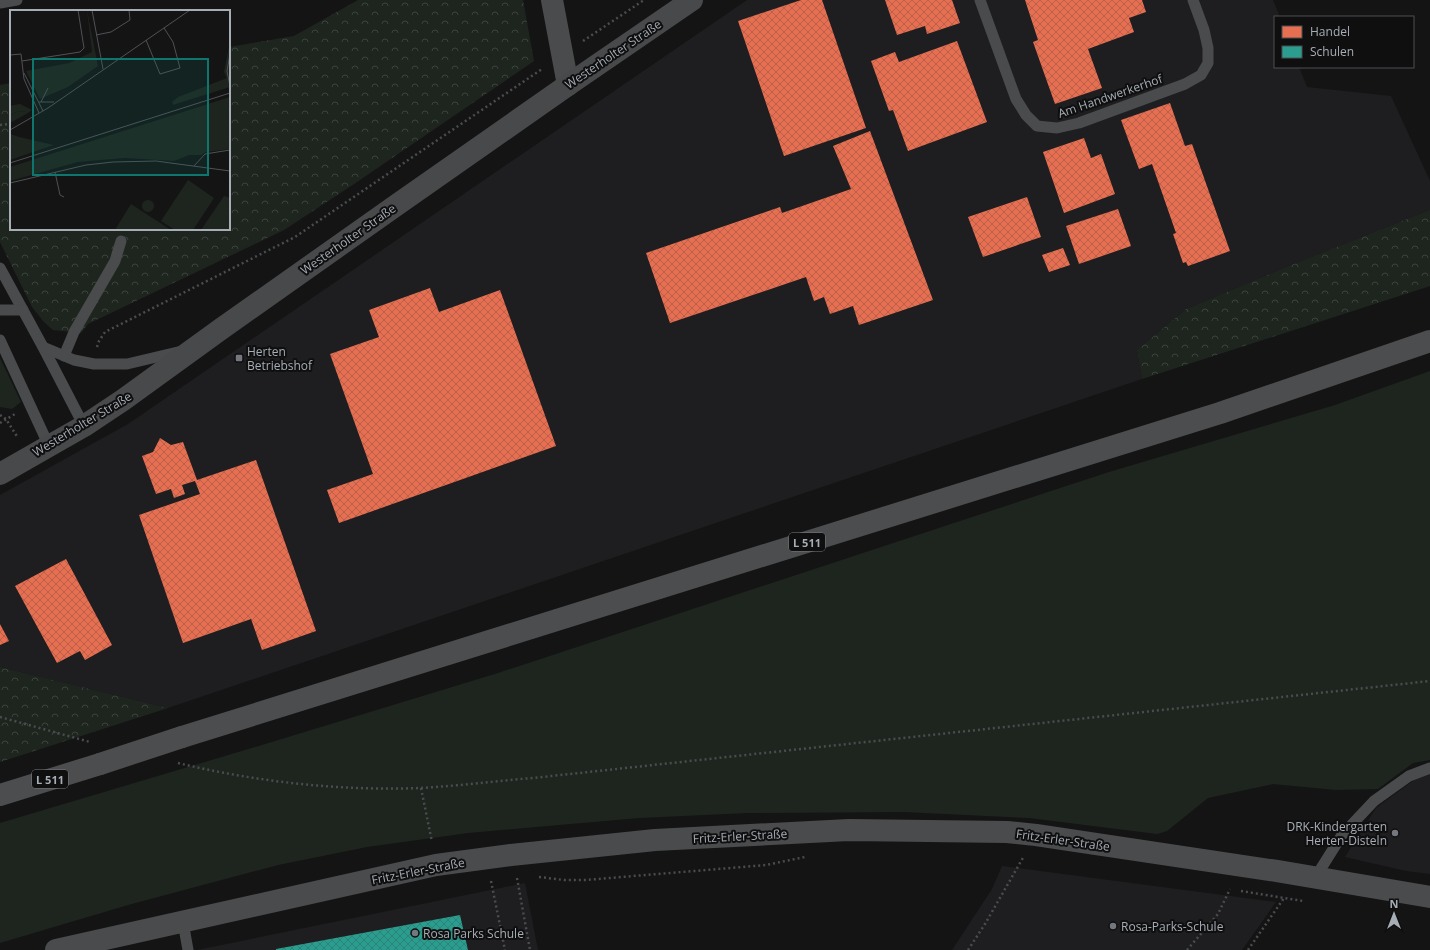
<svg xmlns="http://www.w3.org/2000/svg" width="1430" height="950" viewBox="0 0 1430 950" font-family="'Open Sans',sans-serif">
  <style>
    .built { fill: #1e1e20 }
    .green { fill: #1e251f }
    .forest { fill: url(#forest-crowns) }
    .shops { fill: url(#shops-cross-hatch) }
    .schools { fill: url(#schools-cross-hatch) }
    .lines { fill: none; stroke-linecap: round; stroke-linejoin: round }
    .path { stroke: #4a4c4f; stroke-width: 2.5; stroke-dasharray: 2 3; stroke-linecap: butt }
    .lane { stroke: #494b4d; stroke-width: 11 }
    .street { stroke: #494b4d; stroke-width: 22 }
    .secondary { stroke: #48494b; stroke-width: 22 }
    .primary { stroke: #4b4d4f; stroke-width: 22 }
    .primary-bridge { stroke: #4b4d4f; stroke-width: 22 }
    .poi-dot { fill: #74777d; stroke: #0f0f10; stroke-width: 1.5 }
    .labels { text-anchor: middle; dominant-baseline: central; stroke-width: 4; stroke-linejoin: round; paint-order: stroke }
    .shield { fill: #0f0f10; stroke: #797e84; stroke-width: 1 }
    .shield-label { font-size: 11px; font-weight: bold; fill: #a7adb5 }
    .street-label { font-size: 12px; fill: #a7adb5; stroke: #0f0f10 }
    .poi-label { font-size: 12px; fill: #a7adb5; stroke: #0f0f10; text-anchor: start }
    .inset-road { fill: none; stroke: #4f5155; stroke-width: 1 }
    .view { fill: #0f766e; fill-opacity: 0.15; stroke: #0f766e; stroke-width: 2 }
    .inset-edge { fill: none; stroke: #a7adb5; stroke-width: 2 }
  </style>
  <defs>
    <pattern id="forest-crowns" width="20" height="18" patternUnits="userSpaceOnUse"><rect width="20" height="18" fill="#1e251f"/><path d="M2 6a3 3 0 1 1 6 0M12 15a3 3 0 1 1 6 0" fill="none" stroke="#3c423d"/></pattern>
    <pattern id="shops-cross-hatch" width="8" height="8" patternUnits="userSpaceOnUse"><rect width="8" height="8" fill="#e76f51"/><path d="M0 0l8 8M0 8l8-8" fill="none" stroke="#ba604a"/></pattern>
    <pattern id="schools-cross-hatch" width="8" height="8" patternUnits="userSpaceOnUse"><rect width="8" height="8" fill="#2a9d8f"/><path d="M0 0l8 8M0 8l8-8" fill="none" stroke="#2c8379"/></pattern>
  </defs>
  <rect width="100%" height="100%" fill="#141415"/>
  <g class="built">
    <polygon points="747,0 1273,0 1280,17 1275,17 1275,67 1299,67 1307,87 1391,96 1430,181 1430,210 1291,265 1186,309 1137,350 1142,379 168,708 0,667 0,495 128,424"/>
    <polygon points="1430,773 1430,874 1406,871 1345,857 1376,808 1414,780"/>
    <polygon points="1002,866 1276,902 1242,950 952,950 992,889"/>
    <polygon points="525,883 538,950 197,950"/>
  </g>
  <g class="green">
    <polygon points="0,358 21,402 12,409 0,407"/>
    <polygon points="1430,371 1430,760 1413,763 1378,789 1336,790 1273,784 1208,798 1167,831 1157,834 1029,818 904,812 748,813 639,818 468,833 367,847 278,865 128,905 0,943 0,823 262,745 498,673 1109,472 1335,405"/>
  </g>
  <g class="forest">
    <polygon points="358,0 523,0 534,61 354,184 284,230 88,324 81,333 53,330 44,322 32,307 0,242 0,85 11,83 11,229 229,229 229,47 294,36"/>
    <polygon points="1430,210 1430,286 1142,379 1137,350 1186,309 1291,265"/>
    <polygon points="0,667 168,708 0,762"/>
  </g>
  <g class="shops">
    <polygon points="801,0 822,0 866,128 784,156 738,21"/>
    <polygon points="885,0 952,0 960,23 927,34 925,26 897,35"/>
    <polygon points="1025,0 1142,0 1146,12 1129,18 1134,32 1088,49 1102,88 1055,104 1033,42 1038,40"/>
    <polygon points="957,41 987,122 908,151 893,110 889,111 871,61 895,52 899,62"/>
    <polygon points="1170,103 1185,146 1192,144 1230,251 1188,266 1186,262 1183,263 1173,234 1176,233 1152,164 1139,169 1121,120"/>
    <polygon points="870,131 933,300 859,325 853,306 830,314 824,297 814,301 806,277 670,323 646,253 780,207 782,213 851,189 833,146"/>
    <polygon points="1084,138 1091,158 1101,154 1115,194 1064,213 1043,152"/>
    <polygon points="1027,197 1041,237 983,257 968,217"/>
    <polygon points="1118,209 1131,246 1079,264 1066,226"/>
    <polygon points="1063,248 1070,265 1049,272 1042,255"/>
    <polygon points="430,288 439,312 500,290 556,446 339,523 327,490 373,474 330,354 379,337 369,310"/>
    <polygon points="160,438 171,445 183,442 197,480 256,460 316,631 262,650 251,619 183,643 139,515 200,494 195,481 182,485 185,494 174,498 171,489 156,494 142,456 153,452"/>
    <polygon points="66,559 112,645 85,660 80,651 57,663 15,586"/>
    <polygon points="0,624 9,641 0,645"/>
  </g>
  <polygon class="schools" points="460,915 468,950 276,950 276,949"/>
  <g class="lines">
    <g class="path">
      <polyline points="583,41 644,0"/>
      <polyline points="0,125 11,124"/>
      <polyline points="97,347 99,341 105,332 295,237 542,69"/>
      <polyline points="0,415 6,419 18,438"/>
      <polyline points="0,423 15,414"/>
      <polyline points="0,717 90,742"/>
      <path d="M178 763C257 782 340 791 420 788 458 786 495 781 533 778L1430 681"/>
      <polyline points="421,788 432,842"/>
      <polyline points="539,877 564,880 586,880 766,865 805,857"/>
      <polyline points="517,878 530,950"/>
      <polyline points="491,881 505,950"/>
      <polyline points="1241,891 1303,901"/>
      <polyline points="968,950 985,924 1024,856"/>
      <polyline points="1187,950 1218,914 1230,889"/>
      <polyline points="1248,950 1284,898"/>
    </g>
    <g class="lane">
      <polyline points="980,0 1016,99 1026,115 1037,126 1057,128 1079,123 1185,84 1201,75 1208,63 1208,48 1204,30 1193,0"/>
      <polyline points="0,3 17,0"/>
      <polyline points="0,268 43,347 84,426"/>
      <polyline points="0,310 23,310"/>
      <polyline points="0,340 49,446"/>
      <polyline points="43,347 74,360 94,364 127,364 182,351"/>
      <polyline points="64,356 74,332 115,261 121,241"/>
      <polyline points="1315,878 1342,835 1374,801 1409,776 1430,768"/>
      <polyline points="183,922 188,950"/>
    </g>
    <g class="street">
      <polyline points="552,0 568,85"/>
      <polyline points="56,950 436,865 511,855 655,840 849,830 1007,832 1036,835 1277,871 1430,897"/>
    </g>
    <polyline class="secondary" points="0,474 84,426 123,400 221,329 398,204 568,85 692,0"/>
    <g class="primary">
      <polyline points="182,737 1220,413 1430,341"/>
      <polyline points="0,795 100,764"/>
    </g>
    <polyline class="primary-bridge" points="100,764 182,737"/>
  </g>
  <g class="poi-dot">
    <rect x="235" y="354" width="8" height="8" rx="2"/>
    <circle cx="1395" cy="833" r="4"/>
    <circle cx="1113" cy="926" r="4"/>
    <circle cx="415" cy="933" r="4"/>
  </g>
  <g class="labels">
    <g class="shield">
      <rect x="789" y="533" width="36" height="18" rx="3"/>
      <rect x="32" y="770" width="36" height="18" rx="3"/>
    </g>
    <g class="shield-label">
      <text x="807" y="542">L 511</text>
      <text x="50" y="779">L 511</text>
    </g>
    <g class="street-label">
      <text transform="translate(613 54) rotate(-34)">Westerholter Straße</text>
      <text transform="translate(1110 96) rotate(-19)">Am Handwerkerhof</text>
      <text transform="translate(348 239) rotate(-35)">Westerholter Straße</text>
      <text transform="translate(82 424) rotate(-31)">Westerholter Straße</text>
      <text transform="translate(740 836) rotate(-3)">Fritz-Erler-Straße</text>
      <text transform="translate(1063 840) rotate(8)">Fritz-Erler-Straße</text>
      <text transform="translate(418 871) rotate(-11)">Fritz-Erler-Straße</text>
    </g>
    <g class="poi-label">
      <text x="247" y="351">Herten<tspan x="247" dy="14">Betriebshof</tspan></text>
      <text x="1387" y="826" text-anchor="end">DRK-Kindergarten<tspan x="1387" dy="14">Herten-Disteln</tspan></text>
      <text x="1121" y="926">Rosa-Parks-Schule</text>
      <text x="423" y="933">Rosa Parks Schule</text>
    </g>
  </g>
  <g transform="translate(10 10)">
    <rect width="220" height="220" fill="#141415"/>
    <path d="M220 87V139L196 142 191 145H179L164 151 115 148 68 152 0 171V157ZM10 94 22 100 16 104V102L8 101 0 106V96ZM178 170 204 188 183 220H165L151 211ZM214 186 220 188V220H191ZM132 196a6 6 0 1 1 12 0a6 6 0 1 1-12 0Z" fill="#1e251f"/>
    <path d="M77 0 88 56 58 77 30 89 16 61 59 53 82 42ZM220 32V77L163 95 162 92 168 87 217 68 214 62ZM8 101 16 102V104L0 113V106ZM0 124 9 127 44 135 0 150Z" fill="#1e251f"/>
    <path d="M121 194 144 209 161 220H105Z" fill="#1e251f"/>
    <path class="inset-road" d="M82 0 93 59M86 25 101 22 120 10 119 0M136 30 150 64 170 58 163 32 154 18M220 44 217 61 220 76M0 45 11 44 14 69 29 103M12 51 70 42 74 38 68 0M14 63 33 101M29 92H44M31 92 38 78M0 120 38 98 180 0M0 153 220 83M184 156 195 144 220 140M45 162 50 185 54 187M0 173 76 155 103 152 146 151 220 161"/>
    <path class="view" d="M23 49H198V165H23Z"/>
    <rect width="220" height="220" class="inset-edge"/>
  </g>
  <rect x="1274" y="16" width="140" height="52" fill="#0f0f10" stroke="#4c4e52"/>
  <rect x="1282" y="26" width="20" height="12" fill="#e76f51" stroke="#4c4e52"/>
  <text x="1310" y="36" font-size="12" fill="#a7adb5">Handel</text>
  <rect x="1282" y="46" width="20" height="12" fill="#2a9d8f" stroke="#4c4e52"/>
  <text x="1310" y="56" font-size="12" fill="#a7adb5">Schulen</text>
  <g transform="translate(1394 914)" stroke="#0f0f10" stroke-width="3" paint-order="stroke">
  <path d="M0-3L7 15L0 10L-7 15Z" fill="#a7adb5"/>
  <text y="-6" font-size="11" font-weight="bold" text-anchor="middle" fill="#a7adb5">N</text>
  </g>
</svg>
